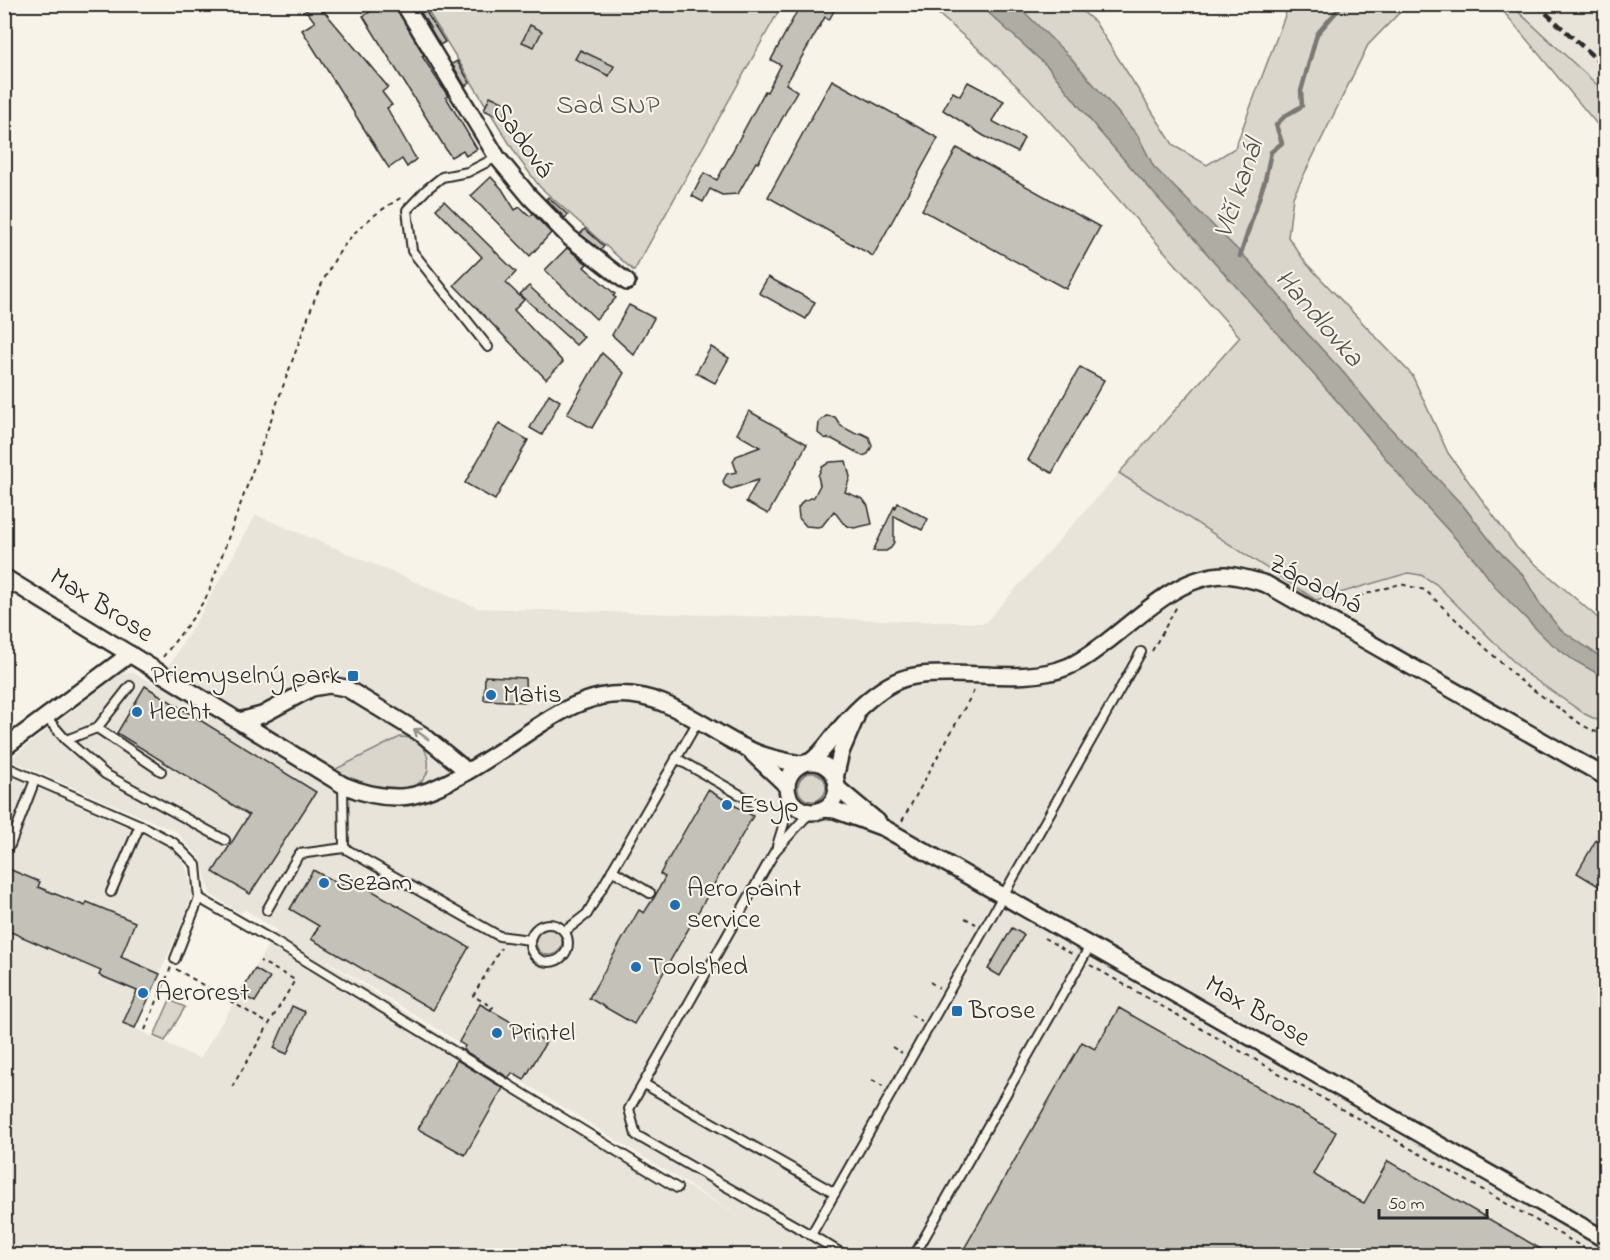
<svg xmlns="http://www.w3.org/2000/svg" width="1610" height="1260" viewBox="0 0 1610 1260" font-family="'Indie Flower',sans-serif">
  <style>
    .built { fill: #e8e4da; fill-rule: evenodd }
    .green { fill: #dad6cc; stroke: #82807c; stroke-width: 1.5 }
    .water { fill: #afaca4; stroke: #7a7874; stroke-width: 1.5 }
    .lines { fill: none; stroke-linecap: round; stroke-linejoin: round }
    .stream { stroke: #7a7874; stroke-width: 4.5 }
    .building { fill: #c4c1b9; stroke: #2b2b2b; stroke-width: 1.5 }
    .lane-casing { stroke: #2b2b2b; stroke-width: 12 }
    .street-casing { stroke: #2b2b2b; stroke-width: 20 }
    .path { stroke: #2b2b2b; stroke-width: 2; stroke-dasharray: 4.5 4.5; stroke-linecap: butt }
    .lane { stroke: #f7f3e8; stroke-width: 8 }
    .street { stroke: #f7f3e8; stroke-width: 15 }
    .rail { stroke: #2b2b2b; stroke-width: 4.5; stroke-dasharray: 9 4.5; stroke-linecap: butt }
    .oneway { stroke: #918f8a }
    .poi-dot { fill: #1f6fb2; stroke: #f7f3e8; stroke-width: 2 }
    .labels { text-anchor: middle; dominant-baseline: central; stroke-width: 4.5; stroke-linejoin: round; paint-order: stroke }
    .park-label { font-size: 27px; fill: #575653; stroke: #f7f3e8 }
    .street-label { font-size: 27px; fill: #2b2b2b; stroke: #f7f3e8 }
    .poi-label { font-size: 27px; fill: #2b2b2b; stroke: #f7f3e8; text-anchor: start }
    .water-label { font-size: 28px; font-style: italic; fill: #53524f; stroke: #f7f3e8 }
  </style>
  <rect width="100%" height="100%" fill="#f7f3e8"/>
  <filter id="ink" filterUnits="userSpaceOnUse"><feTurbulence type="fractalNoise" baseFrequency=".0167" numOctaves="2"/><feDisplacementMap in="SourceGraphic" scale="12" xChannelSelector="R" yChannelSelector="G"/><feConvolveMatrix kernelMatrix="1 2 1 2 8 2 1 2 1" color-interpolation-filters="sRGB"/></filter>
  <g filter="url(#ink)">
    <g class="built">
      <polygon points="1511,5 1605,5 1605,92"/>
      <path d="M1119 473 1316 599 1408 573 1421 575 1436 584 1585 714 1605 724V1255H5L4 773 164 843 179 855 188 872 192 892 186 913 160 973 123 958 113 981 137 991 123 1023 200 1059 277 930 245 910 240 913 210 894 201 859 175 831 12 761V757L120 674 132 672 157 685 199 617 256 515 478 608 985 623ZM327 962 328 961 745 1220 581 1124Z"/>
    </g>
    <g class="green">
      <polygon points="424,5 782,5 634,271 540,187 519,159"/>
      <polygon points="928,5 1075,5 1095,22 1174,146 1207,165 1235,148 1289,5 1407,5 1368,45 1293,197 1288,237 1306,263 1412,375 1448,453 1517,548 1605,624 1605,724 1585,714 1524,672 1436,584 1421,575 1408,573 1316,600 1119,473 1240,337 1028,97 981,51"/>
      <polygon points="1498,5 1511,5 1605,92 1605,134"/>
      <path d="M400 737C407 737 412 738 418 742 430 751 433 774 419 783 395 799 357 782 334 770Z"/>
      <circle cx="812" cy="787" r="14"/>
      <circle cx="549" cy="942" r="13"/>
      <polygon points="170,1000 185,1007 165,1041 154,1036"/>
    </g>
    <polygon class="water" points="980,5 1017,5 1071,58 1138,136 1154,167 1250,262 1288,306 1295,320 1343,372 1380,417 1465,508 1496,548 1523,575 1540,604 1560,629 1605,660 1605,678 1572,659 1548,641 1497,589 1476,561 1415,494 1359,426 1098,130 1048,67"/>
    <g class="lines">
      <polyline class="stream" points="1240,256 1265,180 1271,152 1282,143 1276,125 1285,116 1302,106 1301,91 1317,34 1343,4"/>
    </g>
    <g class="building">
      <polygon points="301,4 318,4 388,87 382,92 392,105 387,108 416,159 407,167 402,159 389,168 383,159 302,30 315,22"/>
      <polygon points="383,4 394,4 424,55 422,56 448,96 446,97 477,149 466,156 463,150 451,157 447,151 363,16"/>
      <polygon points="416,4 421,4 445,42 440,45"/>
      <polygon points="801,4 828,4 835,9 829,20 825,17 786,84 797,91 758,163 756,162 738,194 722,195 710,189 703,202 692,196 704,173 717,180 765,91 767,92 781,65 771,60"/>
      <polygon points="530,25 542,31 534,47 522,42"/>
      <polygon points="580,50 614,66 609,76 575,59"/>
      <polygon points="457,61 470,83 465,86 452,64"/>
      <polygon points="832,80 938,138 873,256 768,197"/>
      <polygon points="968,82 1004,101 992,121 1024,138 1017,152 984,136 943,110 953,92 960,96"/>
      <polygon points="490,96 509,105 502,118 484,110"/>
      <polygon points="957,148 1100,227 1066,289 922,210"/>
      <polygon points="491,177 502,189 515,210 520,207 530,216 533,214 551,233 530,256 471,196"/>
      <polygon points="548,197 568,215 565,218 546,199"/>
      <polygon points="444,201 516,272 506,283 524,300 514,310 563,362 546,379 454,285 482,257 436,209"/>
      <polygon points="585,229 604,246 601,250 580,234"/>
      <polygon points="567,248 587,264 584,267 615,294 613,296 616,298 596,319 545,270"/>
      <polygon points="768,277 815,302 806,319 759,293"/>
      <polygon points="529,286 584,337 576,345 520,294"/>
      <polygon points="629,305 654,318 634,355 612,335"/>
      <polygon points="711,347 729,358 715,383 696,373"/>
      <polygon points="602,353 624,373 592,428 567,414"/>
      <polygon points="1080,367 1104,380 1052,473 1028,460"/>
      <polygon points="549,394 560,401 542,435 530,428"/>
      <polygon points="749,411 807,444 768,514 746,502 758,480 731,489 724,485 723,481 727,474 737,472 733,461 736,456 760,447 737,434"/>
      <polygon points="826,416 835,417 841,426 856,434 861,433 869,437 872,446 868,454 863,456 832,439 824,438 818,433 819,422"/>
      <polygon points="499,423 528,440 495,500 465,483"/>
      <polygon points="846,461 850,477 845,492 863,499 868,506 872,524 854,528 848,526 843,523 834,511 822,526 817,527 806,526 799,518 798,508 803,501 814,497 820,485 818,476 822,467 830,462"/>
      <polygon points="898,503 928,519 922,530 894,516 894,542 891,548 886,551 873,551 895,505 895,509"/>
      <polygon points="485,676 525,678 526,702 484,700"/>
      <polygon points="145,686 316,792 250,894 213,872 249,815 117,733"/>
      <polygon points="708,790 753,816 634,1024 589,998 639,910 644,913 655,896 665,877 660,874"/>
      <polygon points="1596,840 1605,846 1605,890 1577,873"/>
      <polygon points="4,867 40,882 38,887 85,906 87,902 135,922 121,957 160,974 135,1028 123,1023 137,991 99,975 101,971 4,929"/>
      <polygon points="313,870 342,886 347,876 469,947 433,1010 311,939 319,926 290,909"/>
      <polygon points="1012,928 1024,935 1000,976 988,969"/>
      <polygon points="255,969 270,978 255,1002 240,994"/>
      <polygon points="480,1004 546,1042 524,1080 512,1073 509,1078 463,1050 465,1046 459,1042"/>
      <polygon points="292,1006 305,1012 287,1054 274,1048"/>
      <polygon points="1119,1008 1336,1132 1313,1174 1350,1196 1364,1203 1388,1161 1553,1256 960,1256 1082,1042 1095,1049"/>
      <polygon points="457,1060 503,1088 465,1155 418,1129"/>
    </g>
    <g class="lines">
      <defs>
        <g id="lane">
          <polyline points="488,347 412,251 407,210 427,189 442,177 468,172 497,157"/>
          <polyline points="46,717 66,740 97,728 130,686"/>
          <polyline points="97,728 161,771"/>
          <polyline points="66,740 105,774 225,840"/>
          <polyline points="676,758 758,805"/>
          <polyline points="4,766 140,825 174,843 196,865 199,898 175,959"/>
          <polyline points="343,785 344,848 499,936 530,940"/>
          <polyline points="814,811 804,819 775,851 629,1109 636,1135 811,1235 1141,652"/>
          <polyline points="10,845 35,780"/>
          <polyline points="777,846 788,810 789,795"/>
          <polyline points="612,870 650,893"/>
          <polyline points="111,892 140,825"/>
          <polyline points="199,898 272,940 677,1188"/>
          <polyline points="267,910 299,854 344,848"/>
          <circle cx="549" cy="943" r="19"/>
          <polyline points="565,931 587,914 698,721"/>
          <polyline points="644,1084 835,1193"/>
          <polyline points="811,1235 846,1256"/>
          <polyline points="914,1256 1090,946"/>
        </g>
        <g id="street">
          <polyline points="404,4 497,157 530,197 570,238 627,282"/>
          <path d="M4 577 343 785C362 793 380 798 401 797 442 795 505 747 541 724 563 710 584 698 611 695 663 689 704 729 748 749 764 757 783 761 801 764"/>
          <polyline points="239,721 262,715 312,688 329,685 346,688 423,735 467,771"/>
          <polyline points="4,748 130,654"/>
          <polyline points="753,754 787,786"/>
          <path d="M810 762C824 752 831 738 843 725 858 708 875 692 895 682 911 674 932 674 949 674 985 674 1034 681 1067 667 1082 661 1096 650 1109 640 1143 614 1180 575 1226 575 1240 576 1253 580 1266 584L1606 777"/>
          <circle cx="812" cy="787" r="25"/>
          <polyline points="835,778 841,752 856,717"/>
          <polyline points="836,787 878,822"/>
          <polyline points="823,809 835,810 884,828 1606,1240"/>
        </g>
      </defs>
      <use href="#lane" class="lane-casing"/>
      <use href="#street" class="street-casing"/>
      <g class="path">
        <polyline points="1359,596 1400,584 1425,590 1517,678 1582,725 1606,737"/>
        <polyline points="1152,651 1177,606"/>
        <path d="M163 657 195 615 208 594 315 298C339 247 352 227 402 197"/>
        <polyline points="902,821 975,689"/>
        <polyline points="965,918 976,924"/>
        <polyline points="1044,938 1072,954"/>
        <polyline points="1090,965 1598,1256"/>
        <polyline points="176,969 269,1024"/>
        <polyline points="930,982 939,988"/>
        <polyline points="490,1010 493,1007 473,996 501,948"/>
        <polyline points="911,1015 921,1021"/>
        <polyline points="145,1030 171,967"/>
        <polyline points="892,1047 902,1053"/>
        <polyline points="872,1080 883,1086"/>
        <polyline points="232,1087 295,980 260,961"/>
      </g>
      <use href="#lane" class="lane"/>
      <use href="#street" class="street"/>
      <polyline class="rail" points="1536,4 1606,68"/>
    </g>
    <defs><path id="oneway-shaft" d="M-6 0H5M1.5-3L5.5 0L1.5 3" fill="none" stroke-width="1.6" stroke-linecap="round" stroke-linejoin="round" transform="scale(1.5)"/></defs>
    <use class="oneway" href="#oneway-shaft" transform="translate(421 734) rotate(-145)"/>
  </g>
  <g class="poi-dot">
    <rect x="347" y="670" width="12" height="12" rx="3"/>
    <circle cx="491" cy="695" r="6"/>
    <circle cx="137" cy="712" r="6"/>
    <circle cx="727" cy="805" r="6"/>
    <circle cx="324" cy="883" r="6"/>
    <circle cx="675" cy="905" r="6"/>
    <circle cx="636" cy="967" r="6"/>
    <circle cx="143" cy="993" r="6"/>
    <rect x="951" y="1005" width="12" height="12" rx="3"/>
    <circle cx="497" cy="1033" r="6"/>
  </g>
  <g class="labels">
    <g class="park-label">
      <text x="608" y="106">Sad SNP</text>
    </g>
    <g class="street-label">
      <text transform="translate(522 141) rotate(54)">Sadová</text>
      <text transform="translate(1315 585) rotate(27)">Západná</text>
      <text transform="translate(101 606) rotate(32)">Max Brose</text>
      <text transform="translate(1257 1012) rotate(30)">Max Brose</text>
    </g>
    <g class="poi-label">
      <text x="341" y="676" text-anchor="end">Priemyselný park</text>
      <text x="503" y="695">Matis</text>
      <text x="149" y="712">Hecht</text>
      <text x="739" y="805">Esyp</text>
      <text x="336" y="883">Sezam</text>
      <text x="687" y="889">Aero paint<tspan x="687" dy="31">service</tspan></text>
      <text x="648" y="967">Toolshed</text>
      <text x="155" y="993">Aerorest</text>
      <text x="969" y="1011">Brose</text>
      <text x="509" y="1033">Printel</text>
    </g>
    <g class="water-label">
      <text transform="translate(1240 189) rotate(-71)">Vlčí kanál</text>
      <text transform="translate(1318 319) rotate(49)">Handlovka</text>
    </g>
  </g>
  <rect width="1610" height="1260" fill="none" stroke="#f7f3e8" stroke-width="24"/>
  <rect x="12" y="12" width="1586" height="1236" fill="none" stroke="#2b2b2b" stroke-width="2" filter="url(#ink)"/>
  <path d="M1379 1209v9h108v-9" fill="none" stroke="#2b2b2b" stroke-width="3"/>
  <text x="1388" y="1209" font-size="18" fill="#2b2b2b" stroke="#f7f3e8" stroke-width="4.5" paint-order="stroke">50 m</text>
</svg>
